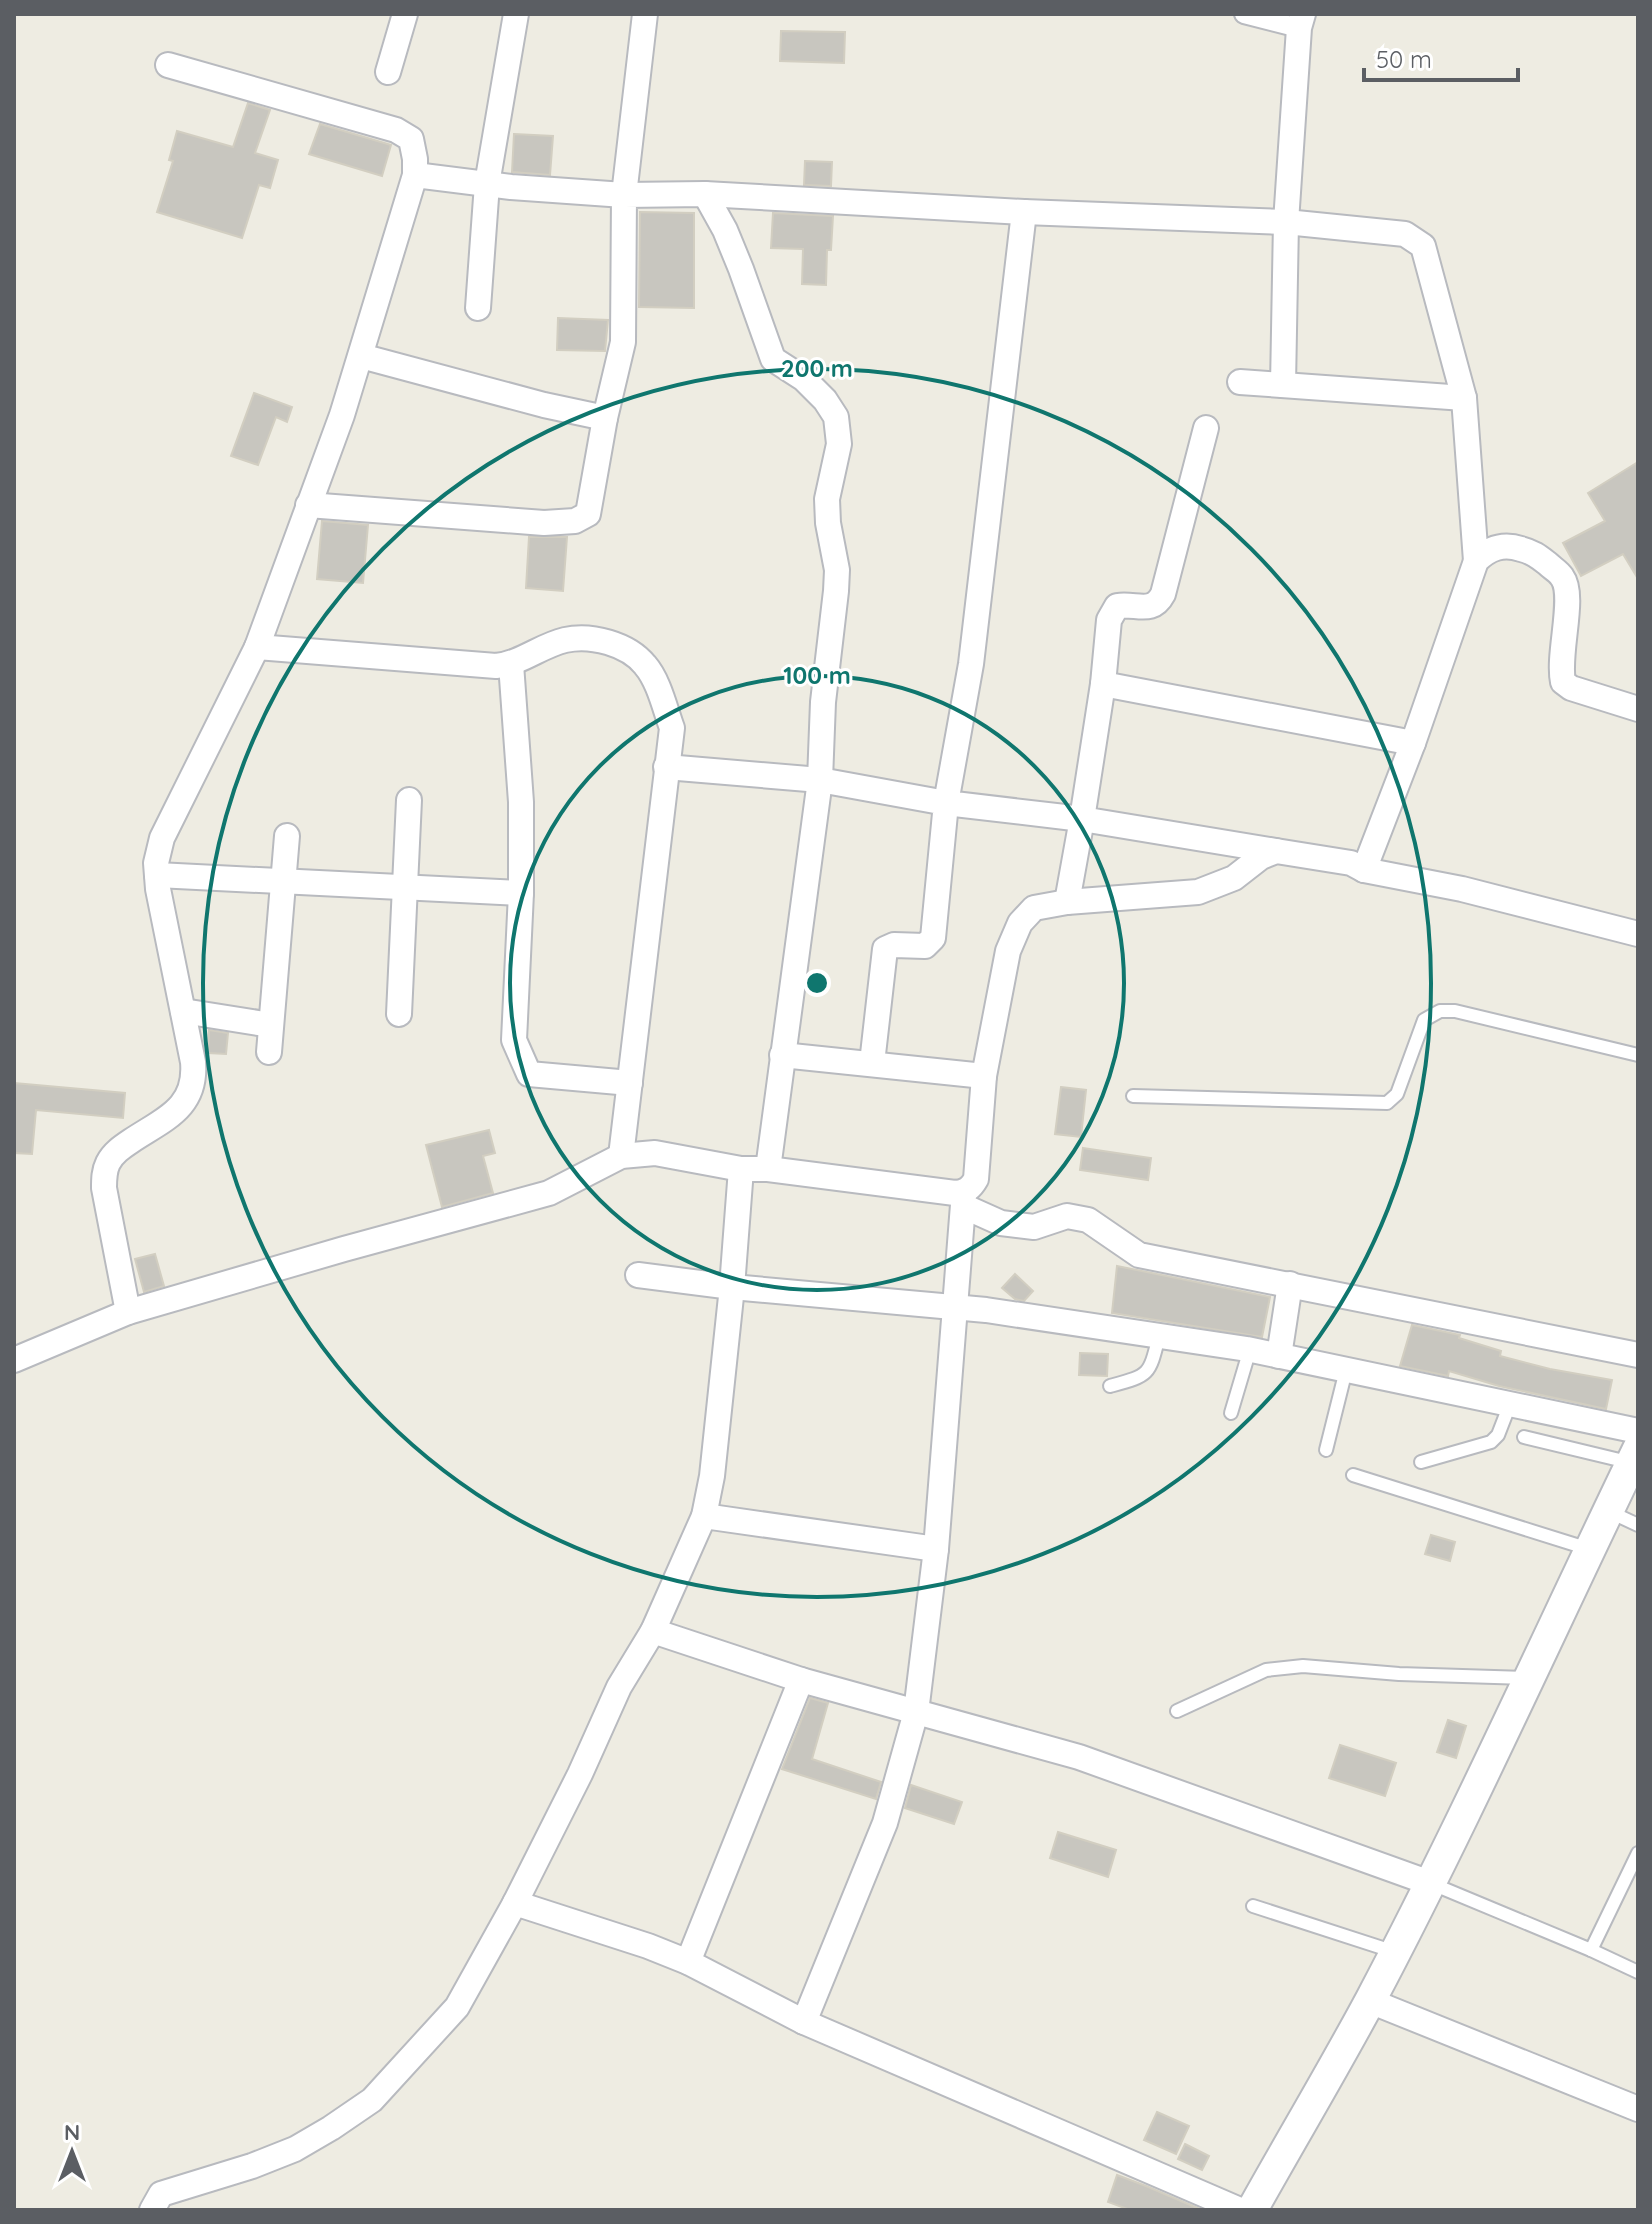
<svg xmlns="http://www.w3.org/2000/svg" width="1652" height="2224" viewBox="0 0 1652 2224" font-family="Quicksand,sans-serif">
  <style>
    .building { fill: #c8c6bf; stroke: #d2cec1; stroke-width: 2 }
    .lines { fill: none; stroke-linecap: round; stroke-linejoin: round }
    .service-casing { stroke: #b8babf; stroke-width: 16 }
    .pedestrian-casing { stroke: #b8babf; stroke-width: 22 }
    .minor-casing { stroke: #b8babf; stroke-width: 28 }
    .tertiary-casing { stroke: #b8babf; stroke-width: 34 }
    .service { stroke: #fff; stroke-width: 12 }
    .pedestrian { stroke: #fff; stroke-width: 18 }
    .minor { stroke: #fff; stroke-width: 24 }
    .tertiary { stroke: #fff; stroke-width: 30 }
    .ring { fill: none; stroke: #0f766e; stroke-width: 4 }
    .centre { fill: #0f766e; stroke: #fff; stroke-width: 4 }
    .ring-label { font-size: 24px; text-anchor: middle; font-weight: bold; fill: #0f766e; stroke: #fff; stroke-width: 6; stroke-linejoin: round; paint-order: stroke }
  </style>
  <rect width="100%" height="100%" fill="#eeece2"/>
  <g class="building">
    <polygon points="781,31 845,32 844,63 780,61"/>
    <polygon points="248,103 270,110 255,153 278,160 270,188 259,185 242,238 157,212 173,161 169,160 177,131 233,147"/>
    <polygon points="320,124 391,145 382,176 309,154"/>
    <polygon points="514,134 553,136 550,175 512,172"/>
    <polygon points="805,161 832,162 831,186 804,185"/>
    <polygon points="640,212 694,213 694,308 639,307"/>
    <polygon points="773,213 833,216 831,250 827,250 826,285 802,284 803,249 771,248"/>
    <polygon points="558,318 608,320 605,351 557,350"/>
    <polygon points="254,393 292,407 287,422 276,417 258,465 231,456"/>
    <polygon points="1638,462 1638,579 1623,554 1581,576 1563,543 1605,521 1588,493"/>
    <polygon points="322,521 368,525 363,583 317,579"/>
    <polygon points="529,537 567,537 563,591 526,588"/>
    <polygon points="209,1030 228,1033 226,1054 208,1053"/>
    <polygon points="14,1083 125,1093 123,1118 36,1110 32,1154 14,1153"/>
    <polygon points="1061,1087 1086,1090 1081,1137 1055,1134"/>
    <polygon points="489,1130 495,1153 483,1156 493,1193 442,1207 426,1145"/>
    <polygon points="1083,1148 1151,1158 1148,1180 1080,1170"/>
    <polygon points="155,1254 164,1286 144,1292 135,1259"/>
    <polygon points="1117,1266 1270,1297 1262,1337 1112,1313"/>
    <polygon points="1015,1274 1033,1291 1024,1301 1015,1299 1002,1288"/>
    <polygon points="1412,1325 1460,1335 1459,1338 1501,1351 1500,1356 1550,1369 1612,1380 1606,1409 1499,1386 1449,1371 1448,1376 1400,1366"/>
    <polygon points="1080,1353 1108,1354 1107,1376 1079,1375"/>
    <polygon points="1431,1535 1455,1542 1450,1561 1425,1554"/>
    <polygon points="810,1698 828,1703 812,1759 881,1782 876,1799 782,1769"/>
    <polygon points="1448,1720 1466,1726 1456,1758 1437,1752"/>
    <polygon points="1340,1745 1396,1763 1385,1796 1329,1778"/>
    <polygon points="911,1785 962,1802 954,1824 905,1808"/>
    <polygon points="1058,1832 1116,1850 1108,1877 1050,1858"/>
    <polygon points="1157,2112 1189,2126 1176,2154 1144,2140"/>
    <polygon points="1185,2144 1209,2156 1202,2170 1178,2159"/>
    <polygon points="1117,2175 1146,2186 1202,2210 1130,2210 1108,2202"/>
  </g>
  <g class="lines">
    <defs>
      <g id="service">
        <polyline points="1133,1096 1387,1103 1397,1094 1424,1020 1440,1011 1455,1011 1638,1055"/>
        <path d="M1110 1386C1150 1375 1149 1376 1159 1336"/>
        <polyline points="1231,1413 1250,1349"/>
        <polyline points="1524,1437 1632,1463"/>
        <polyline points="1326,1450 1346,1370"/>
        <polyline points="1421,1462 1491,1442 1498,1435 1510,1404"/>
        <polyline points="1353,1475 1589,1549"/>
        <polyline points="1608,1511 1638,1525"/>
        <polyline points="1177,1711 1266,1670 1303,1666 1399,1674 1528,1678"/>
        <polyline points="1430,1883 1591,1950 1638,1972"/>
        <polyline points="1253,1906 1395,1952"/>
        <polyline points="1591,1950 1638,1853"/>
      </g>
      <polyline id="pedestrian" points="1244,14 1299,28"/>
      <g id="minor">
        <polyline points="388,72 405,14"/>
        <polyline points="415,175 511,187 624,195 645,14"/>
        <polyline points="705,194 725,230 741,269 773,359 804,379 825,400 836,417 839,444 827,499 828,523 837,570 836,591 823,702 820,780 768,1169"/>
        <polyline points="1024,212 971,664 946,803 1082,819 1067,902"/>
        <polyline points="478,308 487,184 516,14"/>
        <polyline points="361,356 544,405 605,418"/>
        <polyline points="1240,382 1464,398"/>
        <polyline points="1283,385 1286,222 1299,28 1303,14"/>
        <path d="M1206 428 1163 594C1152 615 1137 603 1117 606L1109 620 1103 684 1082 819 1276 851"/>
        <polyline points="308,505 544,523 575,521 588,514 605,418 623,342 624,195 705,194 1024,212 1286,222 1405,234 1423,246 1464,398 1476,561"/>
        <path d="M257 647 496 666C522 663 540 646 565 640 591 634 628 644 645 665 659 681 665 709 672 728L621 1156"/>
        <polyline points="511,664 521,802 521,893 514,1040 529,1074 630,1083"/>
        <polyline points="1103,684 1413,743"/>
        <polyline points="666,767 820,780 946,803 933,938 925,946 894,945 885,949 872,1063"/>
        <path d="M1364 870 1413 743 1476 561C1489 548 1503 543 1521 549 1533 552 1539 557 1548 564 1552 568 1559 572 1562 577 1576 596 1557 653 1563 682L1571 688 1638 709"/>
        <polyline points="157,875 521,893"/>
        <polyline points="183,1011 271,1025"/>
        <polyline points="399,1014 409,800"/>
        <polyline points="269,1052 287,836"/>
        <polyline points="782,1055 984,1076"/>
        <polyline points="963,1206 1001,1223 1034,1227 1067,1216 1088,1220 1139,1255 1638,1355"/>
        <polyline points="638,1275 732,1287 986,1310 1247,1349 1638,1431"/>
        <path d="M128 1312 104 1188C104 1179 104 1171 108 1163 113 1153 122 1147 131 1141 164 1119 197 1108 193 1062L158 889 156 863 162 838 257 647 342 415 415 175V159L411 139 396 130 168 65"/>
        <polyline points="1279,1356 1290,1284"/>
        <path d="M14 1360 128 1312 344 1249 549 1193 621 1156 655 1153 741 1169H768L955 1193C966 1192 971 1188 976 1179L984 1076 1008 951 1020 923 1034 908 1067 902 1198 892 1234 878 1261 857 1276 851 1351 863 1364 870 1462 889 1638 934"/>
        <polyline points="704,1516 936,1549"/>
        <polyline points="653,1631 801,1680 1079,1757 1430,1883"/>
        <polyline points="515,1903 648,1946 688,1962 804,2022 1240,2210"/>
        <polyline points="688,1962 801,1680"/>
        <polyline points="1370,2001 1638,2109"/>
        <polyline points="804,2022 885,1823 916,1712 936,1549 964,1192"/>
        <polyline points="152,2210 161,2194 252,2166 295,2149 331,2128 372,2100 457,2007 515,1903 580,1774 619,1687 653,1631 704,1516 712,1476 732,1287 741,1169"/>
      </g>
      <path id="tertiary" d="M1252 2210C1291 2140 1333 2070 1371 1999 1466 1819 1549 1633 1638 1449"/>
    </defs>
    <use href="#service" class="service-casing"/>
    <use href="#pedestrian" class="pedestrian-casing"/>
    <use href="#minor" class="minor-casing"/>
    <use href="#tertiary" class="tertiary-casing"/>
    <use href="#service" class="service"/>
    <use href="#pedestrian" class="pedestrian"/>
    <use href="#minor" class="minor"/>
    <use href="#tertiary" class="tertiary"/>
  </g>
  <g class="ring">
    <circle cx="817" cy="983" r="307"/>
    <circle cx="817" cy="983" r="614"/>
  </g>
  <circle cx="817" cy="983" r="12" class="centre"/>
  <g class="ring-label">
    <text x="817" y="377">200 m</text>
    <text x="817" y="684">100 m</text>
  </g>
  <rect width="1652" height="2224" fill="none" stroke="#5b5e63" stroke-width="32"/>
  <g transform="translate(72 2152)" stroke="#ffffff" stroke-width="6" paint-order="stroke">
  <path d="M0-6L14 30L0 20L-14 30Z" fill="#5b5e63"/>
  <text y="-12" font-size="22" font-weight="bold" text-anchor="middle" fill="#5b5e63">N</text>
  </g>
  <path d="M1364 68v12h154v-12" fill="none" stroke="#5b5e63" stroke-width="4"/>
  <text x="1376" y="68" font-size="24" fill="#5b5e63" stroke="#ffffff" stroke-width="6" paint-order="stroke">50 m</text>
</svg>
